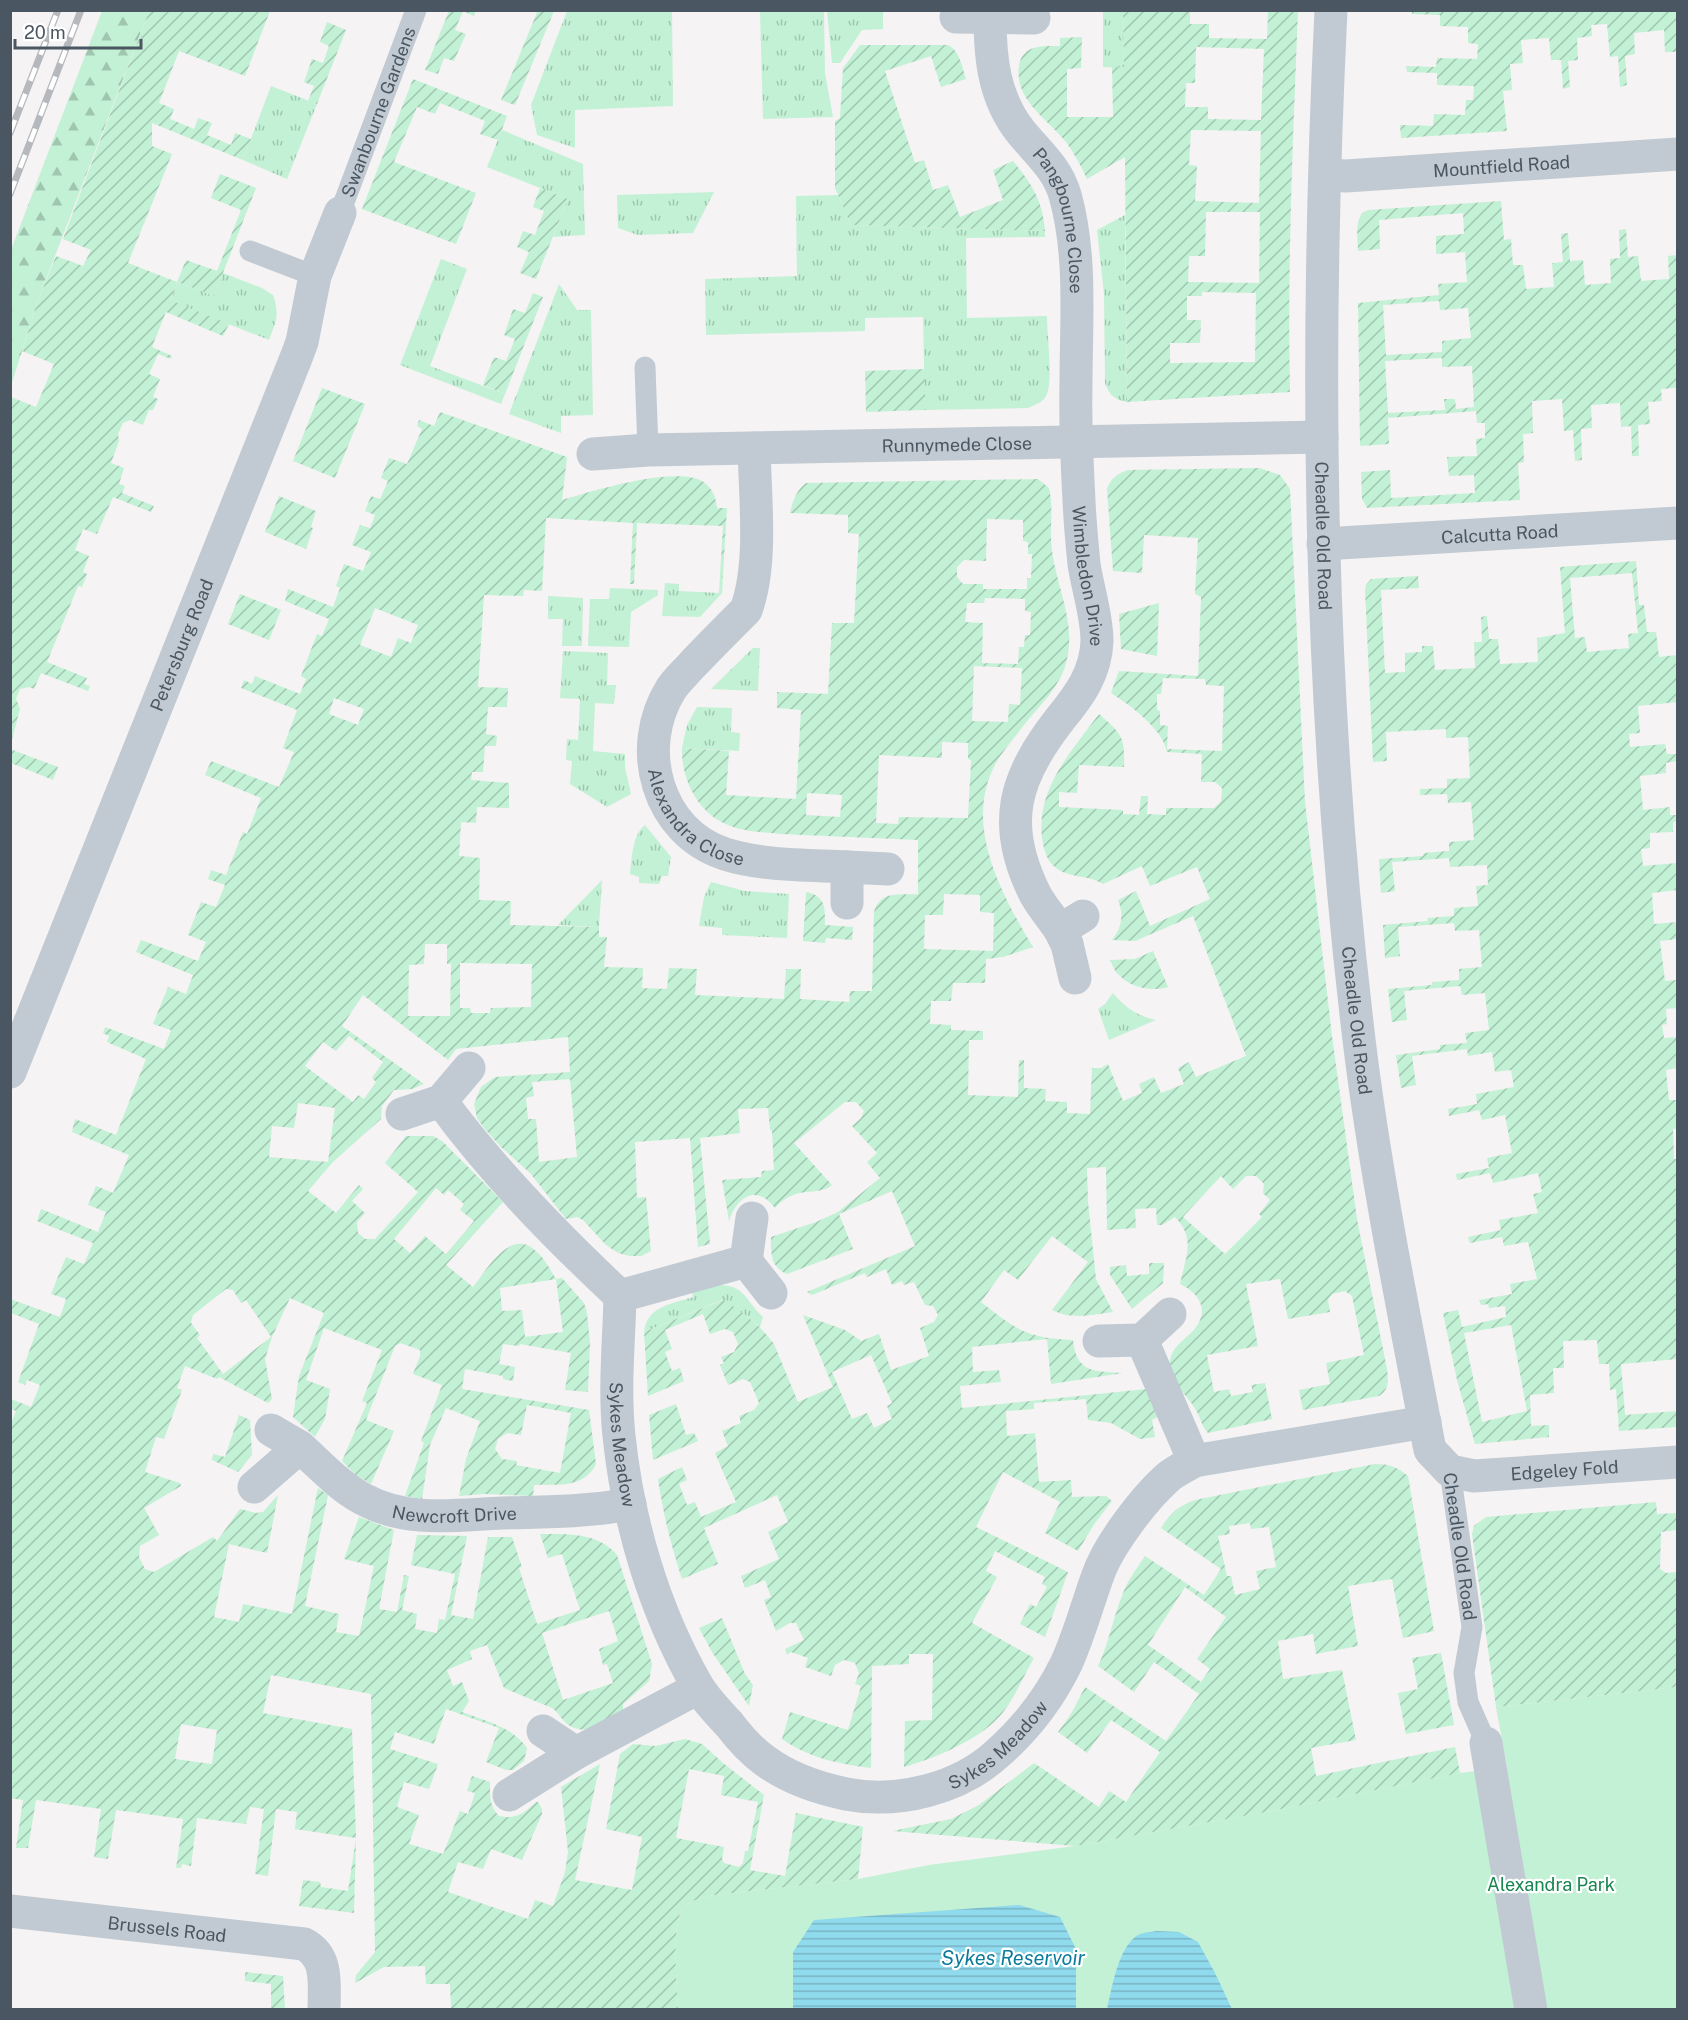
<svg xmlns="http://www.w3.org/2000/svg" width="1688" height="2020" viewBox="0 0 1688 2020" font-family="'Public Sans',sans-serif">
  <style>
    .grass { fill: url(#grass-tufts) }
    .forest { fill: url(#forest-firs) }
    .park { fill: #c3f1d5 }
    .garden { fill: url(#garden-furrows); fill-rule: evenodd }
    .water { fill: url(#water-rules) }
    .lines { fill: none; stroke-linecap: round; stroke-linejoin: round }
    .lane { stroke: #c1cad2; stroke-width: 21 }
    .street { stroke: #c1cad2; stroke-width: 33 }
    .rail-casing { stroke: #b5b8bd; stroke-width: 7 }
    .rail { stroke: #fff; stroke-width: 4.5; stroke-dasharray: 14; stroke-linecap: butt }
    .labels { text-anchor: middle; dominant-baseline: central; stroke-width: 4.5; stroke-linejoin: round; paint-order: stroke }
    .street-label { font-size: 18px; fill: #4a5661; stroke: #fff }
    .park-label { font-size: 18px; fill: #17864f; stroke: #fff }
    .water-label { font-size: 20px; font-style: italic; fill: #0c7c9b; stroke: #fff }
  </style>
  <defs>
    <pattern id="grass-tufts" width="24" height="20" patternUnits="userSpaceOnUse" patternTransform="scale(1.5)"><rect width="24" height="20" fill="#c3f1d5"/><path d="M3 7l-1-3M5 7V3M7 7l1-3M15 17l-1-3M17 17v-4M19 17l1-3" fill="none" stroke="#a0c6b0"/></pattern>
    <pattern id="forest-firs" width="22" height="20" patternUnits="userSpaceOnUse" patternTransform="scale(1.5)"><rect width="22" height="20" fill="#c3f1d5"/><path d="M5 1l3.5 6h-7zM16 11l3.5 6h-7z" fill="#a0c6b0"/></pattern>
    <pattern id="garden-furrows" width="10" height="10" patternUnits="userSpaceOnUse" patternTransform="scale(1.5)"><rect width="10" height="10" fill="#c3f1d5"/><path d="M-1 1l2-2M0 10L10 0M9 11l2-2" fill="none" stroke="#a0c6b0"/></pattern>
    <pattern id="water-rules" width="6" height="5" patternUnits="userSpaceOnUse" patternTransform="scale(1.5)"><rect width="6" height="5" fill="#90daee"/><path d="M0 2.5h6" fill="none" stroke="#78b4c4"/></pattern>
  </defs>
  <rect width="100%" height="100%" fill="#f5f3f3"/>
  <g class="grass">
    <polygon points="567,11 672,11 673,106 575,110 575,148 537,135 531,105"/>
    <polygon points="760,11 824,11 825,73 833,117 763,119"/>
    <polygon points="827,11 883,11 883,29 862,30 840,63 832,63"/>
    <polygon points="1103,11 1123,11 1124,68 1103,67"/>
    <polygon points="271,86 317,104 287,179 243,160"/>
    <polygon points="502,130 583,164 585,235 553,237 568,199 487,167"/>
    <polygon points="714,192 693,233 638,235 618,228 617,195"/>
    <path d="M838 195 851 225 1045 231V237L966 238 967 318 1047 316C1047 333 1053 380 1047 394 1044 402 1035 405 1028 408L925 410 923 317 865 318V331L706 335 705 279 797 276 796 196Z"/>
    <path d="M1125 215 1127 402C1115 400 1109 395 1105 383L1104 294 1097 230Z"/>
    <polygon points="441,259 467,269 430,366 505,394 501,404 400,365"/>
    <path d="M223 273 262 288 273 295C280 315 276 321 269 340L170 301 178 282 214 296Z"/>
    <polygon points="559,284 577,310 591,310 593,415 561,416 561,433 509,414"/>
    <polygon points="721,558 724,558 722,593 700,617 662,616 665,583 679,584 679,591 719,593"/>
    <polygon points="610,588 658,590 658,595 631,612 629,647 588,646 590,599 609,599"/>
    <polygon points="548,596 583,598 582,646 562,646 563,619 548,619"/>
    <polygon points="753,648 760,648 758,691 711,689"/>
    <polygon points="563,651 608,653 607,685 616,685 614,704 595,703 593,751 625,754 625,767 631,794 607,807 570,784 572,761 566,760 567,739 578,740 580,699 560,698"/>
    <polygon points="697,707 732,708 731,732 740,733 739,751 682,748 687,725"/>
    <path d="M645 825 671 857 668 876H662L659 884 639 883V877L630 874C632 859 632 835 645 825Z"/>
    <polygon points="602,880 599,927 558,925"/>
    <polygon points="711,882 745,891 789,894 787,938 722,935 722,928 699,926 704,897"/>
    <path d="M1113 993C1125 1008 1138 1016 1156 1020L1109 1040 1098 1009 1105 1004Z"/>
    <path d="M716 1285C745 1284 744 1299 763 1317L760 1327 748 1317 722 1300 644 1332C647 1306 672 1304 693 1297L692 1292Z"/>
  </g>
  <polygon class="forest" points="102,11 149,11 37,303 11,386 11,250"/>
  <path class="park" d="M1677 1687V2009L678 2010C677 1990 671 1919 684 1907 692 1899 703 1898 714 1895L858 1879 929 1865 1075 1846 1266 1812 1460 1773 1507 1767 1496 1707Z"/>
  <g class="garden">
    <polygon points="538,10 554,11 515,105 501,100"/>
    <polygon points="149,11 270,11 245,76 179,51 159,103 174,109 170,119 194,129 198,118 212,123 207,135 231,145 235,133 251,139 243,160 152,123 152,146 172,154 128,263 177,282 186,260 217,271 241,210 211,198 220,174 256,188 214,296 178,282 170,300 229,324 223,336 166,312 152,347 172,356 171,359 158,354 149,374 160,379 153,397 158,399 153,410 149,410 143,425 130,420 123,423 118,434 119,441 111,463 124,468 119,484 125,486 122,493 154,506 151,512 113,497 97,534 83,529 75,550 89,556 83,572 87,574 82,587 78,586 47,662 87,678 84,684 90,686 88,691 41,673 34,689 29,687 20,689 16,699 20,709 11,743 11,397 36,407 54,364 22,351 37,303 56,256 83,266 91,250 63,239"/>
    <polygon points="449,11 476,11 474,16 463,11 455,30 466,34 454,61 444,58 438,74 425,70"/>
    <path d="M1123 11H1190V24H1209V38L1267 39 1268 11H1298C1293 138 1287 265 1290 392L1127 402 1125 157 1087 179C1081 166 1074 153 1066 142 1048 119 1014 100 1019 66 1022 44 1043 46 1060 46V38L1082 37 1081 68 1067 69V117H1113L1112 67H1124ZM1196 47 1264 49 1261 120 1208 119V107H1185L1186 83H1195ZM1191 130 1261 131 1259 203 1195 201 1197 166 1189 165ZM1206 212H1260L1259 283 1188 282 1189 256H1205ZM1202 292 1256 293 1255 362 1170 363V343H1200L1201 320H1187V296H1202Z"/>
    <polygon points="1412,11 1677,11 1677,65 1677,52 1665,52 1664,30 1634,33 1635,54 1625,56 1627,85 1620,87 1618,56 1610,57 1607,24 1591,25 1592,36 1577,38 1578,60 1568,61 1570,87 1563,89 1561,60 1551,60 1549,38 1521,40 1523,63 1510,64 1512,90 1503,91 1507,131 1401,138 1400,125 1433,126 1434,114 1465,115 1466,100 1473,100 1474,86 1437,85 1437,73 1407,72 1406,66 1436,67 1437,58 1477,59 1478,44 1468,43 1468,27 1440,26 1440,15 1412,14"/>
    <polygon points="327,22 346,30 317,104 308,101 314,86 304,82 312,59 323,63 329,46 320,42"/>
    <path d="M860 45H948C960 51 962 67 966 79L941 87 931 56 885 71 915 163 924 160 933 190 948 185 960 217 1003 200 993 170 1013 161C1032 184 1043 201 1045 231L851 225 835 188V121L840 118 843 68Z"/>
    <polygon points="413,79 507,116 498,140 480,134 485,121 440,103 435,114 417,107 394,162 476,193 456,244 362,209"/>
    <polygon points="540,188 568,199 536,279 520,273 529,252 517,247 523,231 535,235 544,211 533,207"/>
    <path d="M1501 201 1504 240 1511 239 1513 265H1523L1526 289 1554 287 1552 263 1563 262 1561 234 1568 233 1570 261 1583 260 1585 285 1611 283 1610 259 1620 258 1619 230 1626 229 1628 257 1638 256 1641 281 1669 279 1668 256 1677 255V416L1676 388 1661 389 1662 401 1648 402 1650 424 1638 425 1639 456H1632L1631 426 1621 427 1620 403 1591 405 1592 428 1581 429 1582 460 1575 461 1573 430 1564 431 1562 399 1532 401 1533 433 1523 434 1524 462 1518 463 1520 500 1367 508 1362 499 1361 472 1390 470 1391 498 1475 493 1474 475 1449 476 1447 457 1477 456 1476 439 1485 438V423H1477L1476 411 1388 418 1389 444 1360 446 1358 303 1439 295 1438 284 1467 282 1465 252 1436 254V236L1464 234 1463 213 1379 220 1380 249 1358 251C1358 238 1353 215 1368 210ZM1439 301 1440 310 1468 308 1471 338 1442 341V352L1386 355 1383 305ZM1442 358V367L1472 366 1474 407 1456 409 1455 399H1444L1445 410 1388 413 1385 361Z"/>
    <polygon points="533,293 543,297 505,394 483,385 494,357 506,361 515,339 504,335 513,309 525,313"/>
    <polygon points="925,369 925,410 866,412 865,371"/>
    <polygon points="322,388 365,404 335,478 293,461"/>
    <path d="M440 412 567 457 562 500C593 491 673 466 702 481 712 487 716 497 717 508H727L724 558H721L723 526 637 523 634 584H630L633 523 546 518 542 591 524 590 523 596 484 595 478 687 508 688 507 707H488L486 734 497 736 496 746H485L483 772H472L471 780 509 783V808L477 807 476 823 461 822 459 856 480 858 479 900 511 901 510 925 599 927V937H607L604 967 643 968 642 988 667 989 669 968 697 969 695 995 784 999 786 969H801L800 999 849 1002 850 991H872L874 912C880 890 900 895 918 894V840L781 834C763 832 742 832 726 824 697 812 681 778 682 748L729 751 726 795 796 799 801 710 777 708V692L828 694 832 623H854L859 534 848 533V515L790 513C793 500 796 491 806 483L1038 479 1049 488C1054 509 1049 530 1052 551 1057 589 1077 624 1066 663 1060 688 1035 710 1020 730 1012 741 1002 752 996 763 962 824 1002 895 1033 947L1003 957 986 959 985 983H953L951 1001H931L930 1024 951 1025V1030L983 1031V1040H969L968 1095 1018 1097 1019 1060H1024V1088L1046 1089 1045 1101 1067 1102V1113L1090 1114 1092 1068H1101L1108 1064 1123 1101 1142 1093 1139 1084 1154 1077 1161 1093 1184 1084 1178 1068 1189 1062 1196 1077 1246 1056 1193 916 1135 941 1112 940C1122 927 1124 915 1118 900L1136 891 1150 926 1210 899 1197 867 1150 886 1142 866 1103 884C1089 875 1069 878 1056 868 1048 862 1045 853 1043 844 1033 792 1070 753 1099 714 1122 734 1125 737 1124 767L1079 765 1077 793 1059 792V807L1123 810V814L1139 815 1141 796H1148L1147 814 1166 815V808H1214L1221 801 1222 788 1215 782H1201L1202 754 1167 752C1163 729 1130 705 1111 693L1119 671 1198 676 1201 597 1195 594 1198 538 1144 535 1142 573 1113 571 1107 489C1111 478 1117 474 1128 470L1259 468 1280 475 1290 489 1305 802 1332 1036 1357 1219 1387 1369C1388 1380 1390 1389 1379 1396L1303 1410 1299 1390 1330 1384 1326 1363 1364 1355 1352 1296 1345 1291 1332 1294 1328 1300 1330 1312 1288 1319 1280 1279 1246 1284 1258 1346 1207 1355 1214 1392 1229 1389 1231 1396 1253 1392 1251 1385 1265 1383 1272 1419 1208 1433C1202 1427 1201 1419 1197 1412 1188 1394 1164 1379 1171 1356 1175 1345 1185 1339 1193 1331 1210 1312 1201 1294 1180 1284 1186 1256 1196 1239 1175 1217L1162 1225H1157L1156 1208 1135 1209 1136 1228 1107 1230 1106 1167 1087 1168 1088 1202 1096 1279 1113 1312C1092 1315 1072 1320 1052 1310L1088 1262 1052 1236 1018 1280 1004 1270 981 1302C1017 1330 1026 1338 1073 1340 1076 1374 1096 1371 1123 1373L1051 1384 1047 1339 972 1347 973 1372 999 1370 1001 1382 960 1386 962 1408 1146 1389 1159 1416 1152 1420 1155 1437 1140 1439 1111 1423 1088 1420 1086 1399 1034 1403V1409L1006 1411 1007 1436 1035 1433 1039 1482 1071 1480 1072 1497 1106 1496 1112 1501 1095 1523 1078 1551 1045 1533 1060 1502 1003 1472 976 1527 1068 1572 1045 1637 1020 1624 1030 1604 1036 1607 1047 1587 1042 1584 1045 1577 995 1551 986 1571 997 1577 972 1623 1034 1658C1024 1675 1016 1695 1004 1711 984 1738 936 1758 904 1767L905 1721 932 1720 933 1654H909V1664L872 1666 871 1768C839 1764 809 1758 782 1739L790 1712 848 1730 861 1686 855 1684 859 1673 855 1663 844 1660 835 1665 831 1676 805 1667 808 1658 791 1652 787 1655 785 1649 804 1640 796 1623H790L776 1631 764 1600 771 1597 765 1580 745 1588 741 1576 779 1559 768 1532 788 1522 777 1495 704 1528 718 1564 682 1579C671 1546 663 1513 658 1479L682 1467 687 1480 679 1484 687 1505 695 1502 701 1517 736 1502 715 1453 728 1446 722 1431 741 1423 739 1416 754 1410 759 1403 750 1382 743 1379 728 1385 720 1365 724 1363 721 1357 734 1352 738 1344 733 1332 725 1329 710 1334 703 1314 665 1330 672 1349 665 1352 672 1371 680 1368 684 1381 648 1396 644 1332 723 1300C743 1312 760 1325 774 1344L798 1402 833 1387 803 1315 845 1330 861 1341 879 1334 891 1370 929 1356 920 1328 934 1322 938 1315 933 1306 925 1305 914 1282 904 1285 902 1281 892 1285 886 1269 867 1277 865 1273 812 1295 807 1292 915 1246 892 1191 839 1214 853 1249 787 1274C770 1267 771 1253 771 1237L816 1222 838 1212 880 1178 867 1162 877 1153 852 1126 861 1118 864 1111 856 1102H845L794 1143 832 1185C816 1198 798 1183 775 1208 757 1184 737 1196 729 1221L722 1180 761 1177 762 1171 774 1170 772 1131 770 1130 768 1108 738 1109 740 1133 700 1138 710 1244 698 1247 690 1138 635 1142 637 1198 646 1197 651 1251 641 1256H630L618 1253 606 1245 583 1220 577 1217 566 1219 531 1174 501 1147 484 1128 477 1118 474 1104 481 1087 495 1077 570 1072 568 1037 456 1049 448 1060 363 995 342 1026 424 1084 412 1089 394 1090 382 1106 381 1119 333 1162 308 1191 336 1213 359 1185 363 1189 352 1201 365 1213 357 1222 358 1233 365 1239H375L418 1192 385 1163 406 1136H433L442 1141 503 1202 446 1265 473 1287C487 1269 511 1226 537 1252 545 1259 550 1270 556 1279L562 1278 584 1303 587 1313 590 1343 588 1392 565 1390 571 1353 520 1344 519 1346 503 1344 499 1364 515 1367 513 1381 503 1379V1376L465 1369 462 1389 589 1410 596 1464C583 1489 559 1484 534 1485L533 1496 485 1494 459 1496 466 1459 480 1421 446 1408 430 1445 422 1499 405 1496 424 1443 421 1441 442 1385 413 1374 420 1356V1350L400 1343 395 1346 366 1420 394 1431 371 1484 356 1475 342 1461 367 1403 362 1401 382 1350 324 1328 306 1380 330 1389 325 1419 315 1437 293 1417 299 1376 324 1313 290 1298 272 1337 265 1359 272 1399 268 1403 219 1377 217 1379 185 1366 177 1388 182 1390 164 1439 156 1437 145 1472 180 1483 181 1486 144 1508 159 1535 140 1546 139 1557 145 1569 154 1572 213 1537 217 1541 240 1509 256 1513 263 1512 278 1495 267 1553 229 1544 214 1617 239 1622 243 1604 292 1614 318 1488 328 1495 305 1606 339 1614 336 1632 359 1636 374 1566 344 1559 359 1517 394 1530 379 1609 397 1612 404 1575 409 1576 402 1610 417 1614 415 1629 437 1633 439 1619 445 1620 455 1574 411 1565 417 1535 467 1536 451 1615 473 1619 488 1537H512L522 1567 519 1568 537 1624 580 1610 562 1554 548 1558 540 1534C567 1534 598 1532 617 1555L652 1664 649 1681 623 1704V1715C605 1723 582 1739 565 1722 560 1717 558 1712 552 1708L504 1688 487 1645 470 1651 472 1659 447 1670 453 1686 462 1682 469 1701 462 1712C486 1721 512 1727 527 1748L524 1761 513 1770H506L486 1762 499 1728 446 1709 434 1744 395 1732 390 1749 438 1764 429 1789 404 1782 397 1807 419 1815 409 1844 443 1854 460 1811 468 1814 475 1793 467 1791 472 1776 490 1782C490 1795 489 1806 499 1816 516 1820 524 1813 536 1802H538L542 1809V1814L522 1860 491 1849 483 1869 458 1862 448 1892 528 1919 535 1900 553 1906 565 1872 568 1852 561 1787 600 1764 575 1880 632 1890 642 1837 606 1829 620 1754 633 1744 656 1746 685 1739 702 1744 723 1763 764 1795 750 1870 785 1876 796 1813 863 1827 858 1879 714 1895C703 1898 692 1899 684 1907 671 1919 677 1990 678 2009H451L450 1984H426L425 1966 384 1967 355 1983 356 1975 375 1952 371 1694 271 1675 263 1713 352 1729 356 1837 354 1913 299 1906 303 1880 320 1882 321 1887 348 1891 356 1838 295 1829 297 1812 276 1809 268 1876 255 1874 264 1809 250 1807 246 1824 197 1818 191 1866 182 1864 181 1868H176L183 1819 116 1810 108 1859 94 1857 101 1809 36 1800 28 1848H16L23 1800 10 1798V1426L16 1411 11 1409V1399L31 1407 40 1385 27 1380 25 1385 18 1382 39 1324 11 1313 10 1299 60 1317 66 1299 51 1294 66 1257 84 1264 93 1243 37 1221 41 1209 98 1232 106 1212 88 1205 96 1186 113 1193 129 1155 72 1132 75 1119 116 1135 146 1059 107 1042 109 1036 103 1033 105 1027 164 1049 171 1030 153 1024 168 987 186 994 193 975 136 952 141 940 198 961 206 942 188 935 201 902 216 907 225 885 208 879 211 870 226 875 243 832 247 834 261 798 205 775 211 761 279 787 294 752 283 748 297 710 241 688 244 680 252 684 255 676 300 694 306 679 301 676 317 634 322 636 329 619 285 601 288 589 333 607 340 588 336 586 344 564 363 571 371 552 352 545 360 525 370 528 375 515 365 511 371 496 380 499 388 481 381 478 389 458 407 464 422 429 417 426 419 420 434 426ZM987 519 1023 520V541L1028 542V554H1032L1031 578H1027V589H983V584H963L957 577V567L964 560 986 561ZM985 598 1025 599V611L1031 612 1030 635H1025L1024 647H1019L1018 664 982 663 983 623 965 622 967 603H984ZM375 608 418 625 411 643 398 638 391 657 360 645ZM974 666 1022 668 1020 705 1009 704 1008 722 972 721ZM1163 678 1205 679 1206 685 1224 686 1222 751 1167 749 1168 726 1160 725V711L1157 710V694H1161ZM334 698 364 709 358 725 329 714ZM942 742 968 743V759L971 760V762L968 818 899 817 898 824 876 823 879 755 942 758ZM807 793 842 795 840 817 806 815ZM944 894 980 895V912L994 913 993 951 924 949 925 915H943ZM425 944H447V964H451L450 1016H408L409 965 424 964ZM460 963 532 964 531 1007 491 1008 490 1013H471L470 1008H460ZM349 1036 383 1062 372 1078 376 1082 364 1099 358 1095 353 1102 305 1066 323 1042 336 1051ZM570 1079 577 1157 539 1162 536 1119H528L526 1098 534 1096 532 1082ZM298 1103 335 1108 328 1162 269 1157 272 1126 294 1128ZM1221 1176 1233 1189 1246 1176H1256L1264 1184 1263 1193 1270 1200 1259 1214 1262 1217 1225 1254 1183 1217ZM436 1188 444 1195 448 1190 464 1204 460 1210 474 1221 446 1254 425 1236 410 1253 394 1239ZM556 1279 563 1332 525 1337 522 1310 502 1311 500 1288ZM226 1289 233 1290 241 1303 246 1300 271 1337 223 1374 197 1338 200 1335 191 1323 193 1315ZM871 1355 892 1403 887 1406 892 1419 874 1428 867 1413 852 1419 832 1372ZM527 1405 571 1413 560 1473 516 1465 517 1461 502 1459 495 1449 498 1439 507 1433 521 1435ZM609 1611 618 1641 599 1649 603 1665 607 1664 613 1683 563 1700 542 1633ZM181 1724 217 1730 212 1764 175 1759ZM689 1769 724 1776 721 1795 758 1802 748 1851H745L743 1863 739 1867 724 1863 722 1859 724 1847 676 1838Z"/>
    <polygon points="279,496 316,511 311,527 313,528 306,549 265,532"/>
    <path d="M1636 561 1639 605H1644L1647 632H1656L1659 657 1677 655V702L1638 706 1640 733 1629 734 1630 747 1665 744 1667 754H1677V761L1666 763V773L1640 776 1643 810 1670 807V815H1677V821L1673 822V832L1650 833V848L1641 849 1643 866 1677 863V890L1652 893 1654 924 1677 922V939L1660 941 1665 981 1678 980 1677 1008 1666 1009 1667 1024 1662 1025 1664 1038 1678 1037 1677 1068 1666 1070 1669 1100H1678L1677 1128 1673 1129 1674 1159H1678V1359L1621 1364 1625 1415 1677 1411V1427L1619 1431 1616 1389 1610 1390 1609 1364H1599L1597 1340 1563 1341 1564 1368H1553L1554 1393 1530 1395 1531 1426 1549 1425V1437L1475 1444 1457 1380 1443 1313 1458 1310 1462 1327 1506 1317 1505 1306 1489 1308 1488 1304 1481 1305 1479 1300 1512 1294 1510 1284 1537 1279 1528 1242 1504 1246 1502 1237 1470 1243 1468 1237 1501 1230 1499 1220 1538 1213 1533 1194 1542 1192 1538 1173 1493 1183 1490 1173 1457 1180 1456 1174 1489 1168 1487 1158 1512 1153 1505 1115 1482 1120 1479 1110 1449 1116 1448 1109 1477 1104 1476 1094 1514 1087 1511 1070 1495 1072 1492 1052 1468 1056 1467 1049 1412 1056 1416 1085 1401 1088 1396 1055 1440 1049V1045L1467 1043 1465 1033 1489 1030 1485 993 1462 995 1460 986 1404 991 1407 1020 1392 1022 1388 989 1432 985 1433 982 1459 980V969L1482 967 1479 930 1455 931 1454 923 1398 927 1400 956 1385 958 1383 925 1428 921 1427 918 1454 916V908L1478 906 1476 886 1488 885 1487 865 1450 867 1449 858 1392 862 1395 891 1381 893 1379 859 1423 856 1424 853 1449 851V842L1474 840 1471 802 1448 803 1447 794 1420 795V789L1447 788V779L1470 778 1468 737 1446 738V729L1386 732 1387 761 1373 762 1365 590 1366 585 1371 579 1418 576 1419 588 1381 590 1385 673 1405 672V653L1422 652V646H1433L1435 670 1475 668 1474 642H1482L1481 617 1487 616 1489 639H1498L1500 664 1538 662 1537 638 1565 633 1560 567ZM1632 573 1638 633 1628 634 1629 648 1587 652 1585 637 1575 638 1570 578ZM1511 1325 1527 1411 1482 1422 1464 1333Z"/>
    <polygon points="240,594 281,610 269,640 228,624"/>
    <polygon points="1159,603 1157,656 1121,649 1119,614"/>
    <polygon points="10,749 58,767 53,780 11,763"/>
    <path d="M806 892C826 896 825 908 825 925L853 927 852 940 826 938 825 943 803 941Z"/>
    <path d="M1153 951 1168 987C1151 992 1130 988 1117 973 1114 970 1112 964 1110 960L1135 959Z"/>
    <polygon points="1149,1263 1164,1263 1163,1283 1132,1309 1110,1275 1110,1267 1126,1265 1127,1276 1149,1274"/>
    <polygon points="676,1404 686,1435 694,1433 698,1441 653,1460 649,1415"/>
    <polygon points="239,1415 250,1420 252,1455 238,1472 212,1460 213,1454 225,1457"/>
    <path d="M1375 1464C1390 1464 1397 1467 1408 1476L1434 1631 1403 1638 1392 1579 1348 1586 1358 1646 1316 1654 1313 1634 1278 1641 1283 1679 1342 1670 1356 1740 1311 1748 1316 1776 1455 1747 1460 1773 1266 1812 1075 1846 892 1831 951 1819 979 1805 1034 1763 1099 1807 1109 1791 1126 1802 1160 1752 1111 1720 1087 1753 1058 1732 1071 1714 1085 1687 1166 1741 1199 1694 1154 1662 1134 1692 1098 1666C1109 1643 1113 1618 1123 1593 1128 1580 1137 1568 1145 1556L1204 1595 1221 1569 1161 1528C1170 1514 1178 1506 1195 1500ZM1250 1523 1251 1529 1269 1527 1276 1567 1256 1571 1260 1589 1235 1595 1231 1576H1227L1218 1536 1230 1534 1229 1526ZM1185 1587 1226 1617 1197 1659 1210 1669 1201 1682 1148 1645Z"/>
    <polygon points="1656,1502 1657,1514 1677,1513 1677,1530 1661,1532 1660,1569 1666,1573 1677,1572 1677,1687 1496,1707 1472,1534 1474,1526 1486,1517"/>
    <polygon points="722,1618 745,1674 753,1685 749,1706 712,1652 699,1628"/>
    <polygon points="1441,1653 1454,1725 1406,1734 1398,1693 1418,1689 1412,1658"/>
    <polygon points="245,1972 283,1976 285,2009 271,2009 271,1984 245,1981"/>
  </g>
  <g class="water">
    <polygon points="1019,1905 1060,1917 1076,1949 1076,2009 793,2009 793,1952 814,1920"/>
    <path d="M1157 1931 1179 1932 1198 1942 1215 1973 1232 2009H1107C1112 1988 1118 1947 1138 1935 1143 1932 1152 1932 1157 1931Z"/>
  </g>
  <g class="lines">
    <g class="lane">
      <path id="s1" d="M340 213 416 10"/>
      <polyline points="250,251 315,276"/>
      <polyline points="645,367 648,450"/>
      <path id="s2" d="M1450 1471 1472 1627 1464 1673 1468 1702 1486 1743"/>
    </g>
    <g class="street">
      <path id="s3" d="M1331 10C1314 359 1318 709 1361 1056 1378 1188 1405 1319 1430 1450L1450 1471 1474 1476 1678 1462"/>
      <polyline points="956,17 1034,18"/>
      <path id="s4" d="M990 17C990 59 994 98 1021 132 1038 153 1057 168 1065 195 1082 255 1076 322 1076 384 1075 423 1077 463 1079 501 1080 522 1082 544 1084 564 1088 590 1097 616 1097 641 1096 673 1079 696 1060 719 1014 778 1000 824 1035 894 1042 907 1052 918 1060 930"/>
      <path id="s5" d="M1325 175 1346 176 1678 154"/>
      <path id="s6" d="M754 448C755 497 763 564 746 610 728 628 710 646 692 665 685 673 677 680 671 689 634 748 657 832 725 854 762 866 809 865 847 867"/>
      <path id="s7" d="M593 454 648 450 1322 437"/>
      <path id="s8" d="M1323 544 1678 523"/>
      <polyline points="847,903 847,867 888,869"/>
      <polyline points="1075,978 1067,944 1060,930 1083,916"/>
      <path id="s9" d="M10 1072 296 358 302 342 315 276 340 213"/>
      <path id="s10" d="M441 1101C493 1172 556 1236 620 1296 619 1342 614 1389 619 1436 628 1522 654 1610 697 1685 705 1699 718 1712 729 1724 739 1737 750 1750 764 1760 788 1778 817 1788 846 1794 898 1804 959 1789 998 1753 1025 1729 1050 1697 1066 1664 1079 1636 1087 1605 1098 1575 1108 1546 1143 1500 1166 1479 1173 1472 1185 1467 1194 1461L1425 1422"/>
      <polyline points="402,1114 441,1101 469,1068"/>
      <polyline points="746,1261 771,1293"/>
      <polyline points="620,1296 746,1261 752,1218"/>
      <polyline points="1170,1314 1142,1340 1194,1461"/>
      <polyline points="1099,1341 1142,1340"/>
      <polyline points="271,1430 300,1447"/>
      <path id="s11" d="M254 1487 300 1447C320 1465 339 1486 363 1499 407 1523 455 1515 502 1513 545 1512 587 1512 630 1504"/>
      <polyline points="543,1731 576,1753"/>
      <polyline points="1486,1743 1531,2010"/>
      <polyline points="509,1795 576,1753 698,1688"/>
      <path id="s12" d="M10 1911 304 1944C329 1957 324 1985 324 2010"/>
    </g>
    <defs>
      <g id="rail">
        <polyline points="10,133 58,10"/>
        <polyline points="10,194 81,10"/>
      </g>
    </defs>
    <use href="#rail" class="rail-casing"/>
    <use href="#rail" class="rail"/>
  </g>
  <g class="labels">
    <g class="street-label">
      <text stroke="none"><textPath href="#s1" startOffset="108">Swanbourne Gardens</textPath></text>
      <text stroke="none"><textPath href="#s5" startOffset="177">Mountfield Road</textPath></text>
      <text stroke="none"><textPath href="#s4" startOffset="222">Pangbourne Close</textPath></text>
      <text stroke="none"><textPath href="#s7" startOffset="364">Runnymede Close</textPath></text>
      <text stroke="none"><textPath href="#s8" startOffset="177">Calcutta Road</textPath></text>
      <text stroke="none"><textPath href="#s3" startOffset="526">Cheadle Old Road</textPath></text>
      <text stroke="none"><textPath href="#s4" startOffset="582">Wimbledon Drive</textPath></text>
      <text stroke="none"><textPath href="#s9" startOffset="460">Petersburg Road</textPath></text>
      <text stroke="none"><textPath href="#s6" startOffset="423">Alexandra Close</textPath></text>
      <text stroke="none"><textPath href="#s3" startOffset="1012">Cheadle Old Road</textPath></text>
      <text stroke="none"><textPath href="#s10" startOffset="414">Sykes Meadow</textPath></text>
      <text stroke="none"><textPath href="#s3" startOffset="1592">Edgeley Fold</textPath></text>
      <text stroke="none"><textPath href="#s11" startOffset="237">Newcroft Drive</textPath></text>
      <text stroke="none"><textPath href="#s2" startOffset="76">Cheadle Old Road</textPath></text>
      <text stroke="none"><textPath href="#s10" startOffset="1026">Sykes Meadow</textPath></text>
      <text stroke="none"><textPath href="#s12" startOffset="158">Brussels Road</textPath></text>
    </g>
    <g class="park-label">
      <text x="1551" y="1884">Alexandra Park</text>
    </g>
    <g class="water-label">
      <text x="1013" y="1958">Sykes Reservoir</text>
    </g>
  </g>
  <rect width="1688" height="2020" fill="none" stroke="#4a5661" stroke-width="24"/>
  <path d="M15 39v9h126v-9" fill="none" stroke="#4a5661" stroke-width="3"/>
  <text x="24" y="39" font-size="18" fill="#4a5661" stroke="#ffffff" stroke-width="4.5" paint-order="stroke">20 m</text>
</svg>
